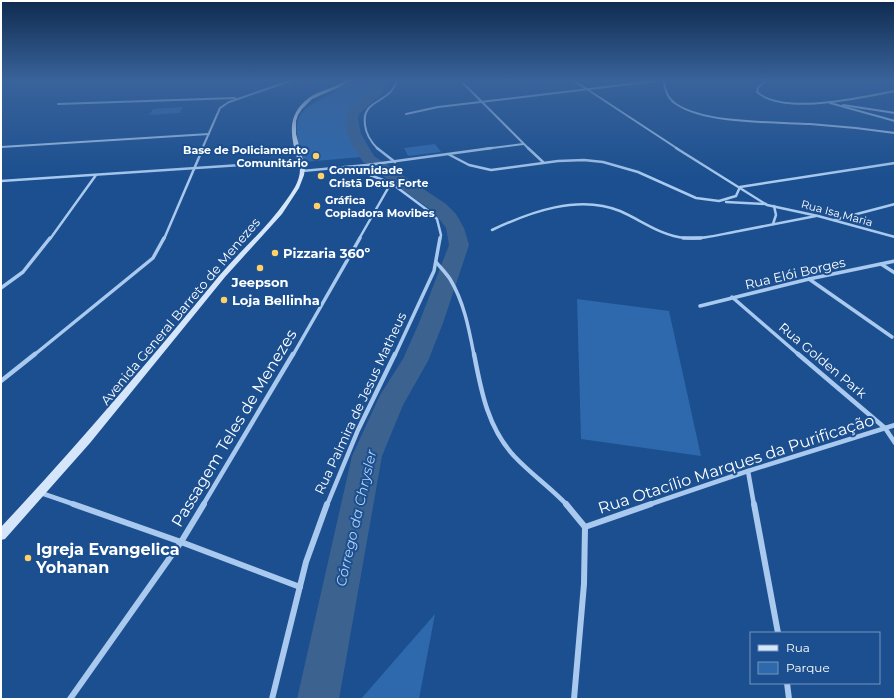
<svg xmlns="http://www.w3.org/2000/svg" width="896" height="700" viewBox="0 0 896 700" font-family="Montserrat,sans-serif">
  <style>
    .green { fill: #2e69ad }
    .lines { fill: none; stroke-linecap: round; stroke-linejoin: round }
    .river { fill: #3c6290; fill-rule: evenodd }
    .street-far4 { stroke: #a9c9ee; stroke-width: 2 }
    .street-far3 { stroke: #a9c9ee; stroke-width: 2.5 }
    .street-far2 { stroke: #a9c9ee; stroke-width: 3.5 }
    .street-far1 { stroke: #a9c9ee; stroke-width: 4.5 }
    .street { stroke: #a9c9ee; stroke-width: 6 }
    .secondary { fill: #d6e6fa; fill-rule: evenodd }
    .poi-dot { fill: #ffd166; stroke: #1b4f8f; stroke-width: 1.5 }
    .labels { text-anchor: middle; dominant-baseline: central; stroke-width: 4; stroke-linejoin: round; paint-order: stroke }
    .far-poi-label { font-size: 11px; font-weight: bold; fill: #fff; stroke: #1b4f8f; text-anchor: start }
    .far-street-label { font-size: 11px; fill: #fff; stroke: #1b4f8f }
    .poi-label { font-size: 13px; font-weight: bold; fill: #fff; stroke: #1b4f8f; text-anchor: start }
    .street-label { font-size: 13px; fill: #fff; stroke: #1b4f8f }
    .water-label { font-size: 14px; font-style: italic; fill: #b5d3f5; stroke: #1b4f8f }
    .near-street-label { font-size: 16px; fill: #fff; stroke: #1b4f8f }
    .near-poi-label { font-size: 16px; font-weight: bold; fill: #fff; stroke: #1b4f8f; text-anchor: start }
  </style>
  <rect width="100%" height="100%" fill="#1b4f8f"/>
  <g class="green">
    <path d="M351 80H383L378 88 353 109 350 117 355 144 361 157 304 162C283 100 312 111 351 80Z"/>
    <polygon points="183,107 180,113 149,115 153,109"/>
    <polygon points="435,144 441,152 408,156 404,148"/>
    <polygon points="577,299 669,311 701,456 581,439"/>
    <polygon points="435,614 419,699 361,699"/>
  </g>
  <g class="lines">
    <polygon class="river" points="380,80 392,80 381,94 359,114 358,119 361,134 374,156 446,204 456,214 464,228 469,245 443,323 428,361 403,405 382,456 339,699 297,699 352,456 380,395 403,359 419,323 449,245 446,228 434,212 363,162 350,141 345,126 346,113 352,105 372,89"/>
    <g class="street-far4">
      <polyline points="460,80 529,149"/>
      <polyline points="573,80 678,149"/>
      <path d="M664 80C664 89 668 99 676 104 705 124 775 122 810 124 839 126 867 129 895 133"/>
      <path d="M766 80 758 88 757 92C784 116 862 97 895 91"/>
      <polyline points="830,103 895,121"/>
      <polyline points="58,104 235,98"/>
      <polyline points="843,105 895,113"/>
      <polyline points="406,114 438,107 664,80"/>
      <polyline points="1,147 209,134"/>
      <polyline points="202,149 220,108 229,102 293,80"/>
      <path d="M378 149C371 142 366 135 365 125 361 98 390 105 397 80"/>
      <polyline points="484,149 523,144"/>
    </g>
    <g class="street-far3">
      <polyline points="377,148 395,162"/>
      <polyline points="528,148 543,162"/>
      <polyline points="676,148 767,205 818,216 895,237"/>
      <polyline points="448,154 469,165 491,170 558,161 584,160 603,162 638,172 696,198 719,201 736,196 740,187 895,163"/>
      <polyline points="349,167 391,183 430,212 437,219 441,235 440,239"/>
      <polyline points="302,171 367,165 492,148"/>
      <polyline points="1,181 300,161"/>
      <polyline points="726,202 766,204"/>
      <polyline points="834,220 895,204"/>
      <polyline points="773,224 776,215 774,206"/>
      <path d="M492 230C530 212 579 194 620 211 641 220 661 236 685 238 703 240 721 234 739 231 764 226 790 221 816 216"/>
      <polyline points="50,239 96,175"/>
      <polyline points="164,239 203,148"/>
      <polyline points="359,239 391,183"/>
    </g>
    <g class="street-far2">
      <polyline points="683,238 701,238"/>
      <path d="M436 262C441 268 446 273 450 279 464 302 469 329 474 355"/>
      <polyline points="881,264 895,273"/>
      <polyline points="809,279 892,337"/>
      <polyline points="1,288 23,272 50,238"/>
      <polyline points="732,297 799,355"/>
      <polyline points="700,306 809,279 895,261"/>
      <polyline points="34,355 153,258 164,238"/>
      <polyline points="293,355 360,238"/>
      <polyline points="395,355 434,271 440,238"/>
    </g>
    <g class="street-far1">
      <path d="M474 354C481 391 488 429 515 457 531 474 551 488 567 505"/>
      <polyline points="798,354 885,428 895,443"/>
      <polyline points="1,381 35,354"/>
      <polyline points="748,471 754,505"/>
      <polyline points="41,493 76,505"/>
      <polyline points="203,505 293,354"/>
      <polyline points="327,505 358,430 395,354"/>
      <polyline points="648,505 748,471 895,425"/>
    </g>
    <g class="street">
      <polyline points="73,504 181,542 300,587"/>
      <polyline points="566,504 585,527"/>
      <polyline points="754,504 778,633"/>
      <polyline points="585,527 651,504"/>
      <polyline points="787,683 789,699"/>
      <polyline points="70,699 181,542 204,504"/>
      <polyline points="272,699 306,562 327,504"/>
      <polyline points="574,699 584,584 585,527"/>
    </g>
    <path class="secondary" d="M347 80H351L340 87 312 99 302 109 298 115 296 121V134L305 168 304 175 299 188 282 214 225 277 90 443 5 539 1 540V527C77 446 148 362 219 276 240 251 266 229 285 202 292 192 300 182 300 169 300 165 298 161 297 158 291 137 287 118 304 102 316 90 334 89 347 80Z"/>
  </g>
  <linearGradient id="sky" x2="0" y2="1"><stop stop-color="#0f2b4f"/><stop offset="0.45" stop-color="#39639b"/><stop offset="1" stop-color="#39639b" stop-opacity="0"/></linearGradient>
  <rect width="896" height="178" fill="url(#sky)"/>
  <g class="poi-dot">
    <circle cx="316" cy="156" r="4"/>
    <circle cx="321" cy="176" r="4"/>
    <circle cx="317" cy="206" r="4"/>
    <circle cx="275" cy="253" r="4"/>
    <circle cx="260" cy="268" r="4"/>
    <circle cx="224" cy="300" r="4"/>
    <circle cx="28" cy="558" r="4"/>
  </g>
  <g class="labels">
    <g class="far-poi-label">
      <text x="308" y="150" text-anchor="end">Base de Policiamento<tspan x="308" dy="13">Comunitário</tspan></text>
      <text x="329" y="170">Comunidade<tspan x="329" dy="13">Cristã Deus Forte</tspan></text>
      <text x="325" y="200">Gráfica<tspan x="325" dy="13">Copiadora Movibes</tspan></text>
    </g>
    <g class="far-street-label">
      <text transform="translate(837 213) rotate(15)">Rua Isa Maria</text>
    </g>
    <g class="poi-label">
      <text x="283" y="253">Pizzaria 360º</text>
      <text x="260" y="282" text-anchor="middle">Jeepson</text>
      <text x="232" y="300">Loja Bellinha</text>
    </g>
    <g class="street-label">
      <text transform="translate(795 273) rotate(-13)">Rua Elói Borges</text>
      <text transform="translate(180 311) rotate(-50)">Avenida General Barreto de Menezes</text>
      <text transform="translate(823 360) rotate(40)">Rua Golden Park</text>
      <text transform="translate(360 403) rotate(-65)">Rua Palmira de Jesus Matheus</text>
    </g>
    <g class="water-label">
      <text transform="translate(356 518) rotate(-77)">Córrego da Chrysler</text>
    </g>
    <g class="near-street-label">
      <text transform="translate(234 428) rotate(-59)">Passagem Teles de Menezes</text>
      <text transform="translate(736 464) rotate(-18)">Rua Otacílio Marques da Purificação</text>
    </g>
    <g class="near-poi-label">
      <text x="36" y="549">Igreja Evangelica<tspan x="36" dy="18">Yohanan</tspan></text>
    </g>
  </g>
  <rect width="896" height="700" fill="none" stroke="#ffffff" stroke-width="4"/>
  <rect x="750" y="632" width="130" height="52" fill="#1b4f8f" stroke="#7695bc"/>
  <rect x="758" y="645" width="20" height="6" fill="#d6e6fa" stroke="#7695bc"/>
  <text x="786" y="652" font-size="12" fill="#ffffff">Rua</text>
  <rect x="758" y="662" width="20" height="12" fill="#2e69ad" stroke="#7695bc"/>
  <text x="786" y="672" font-size="12" fill="#ffffff">Parque</text>
</svg>
